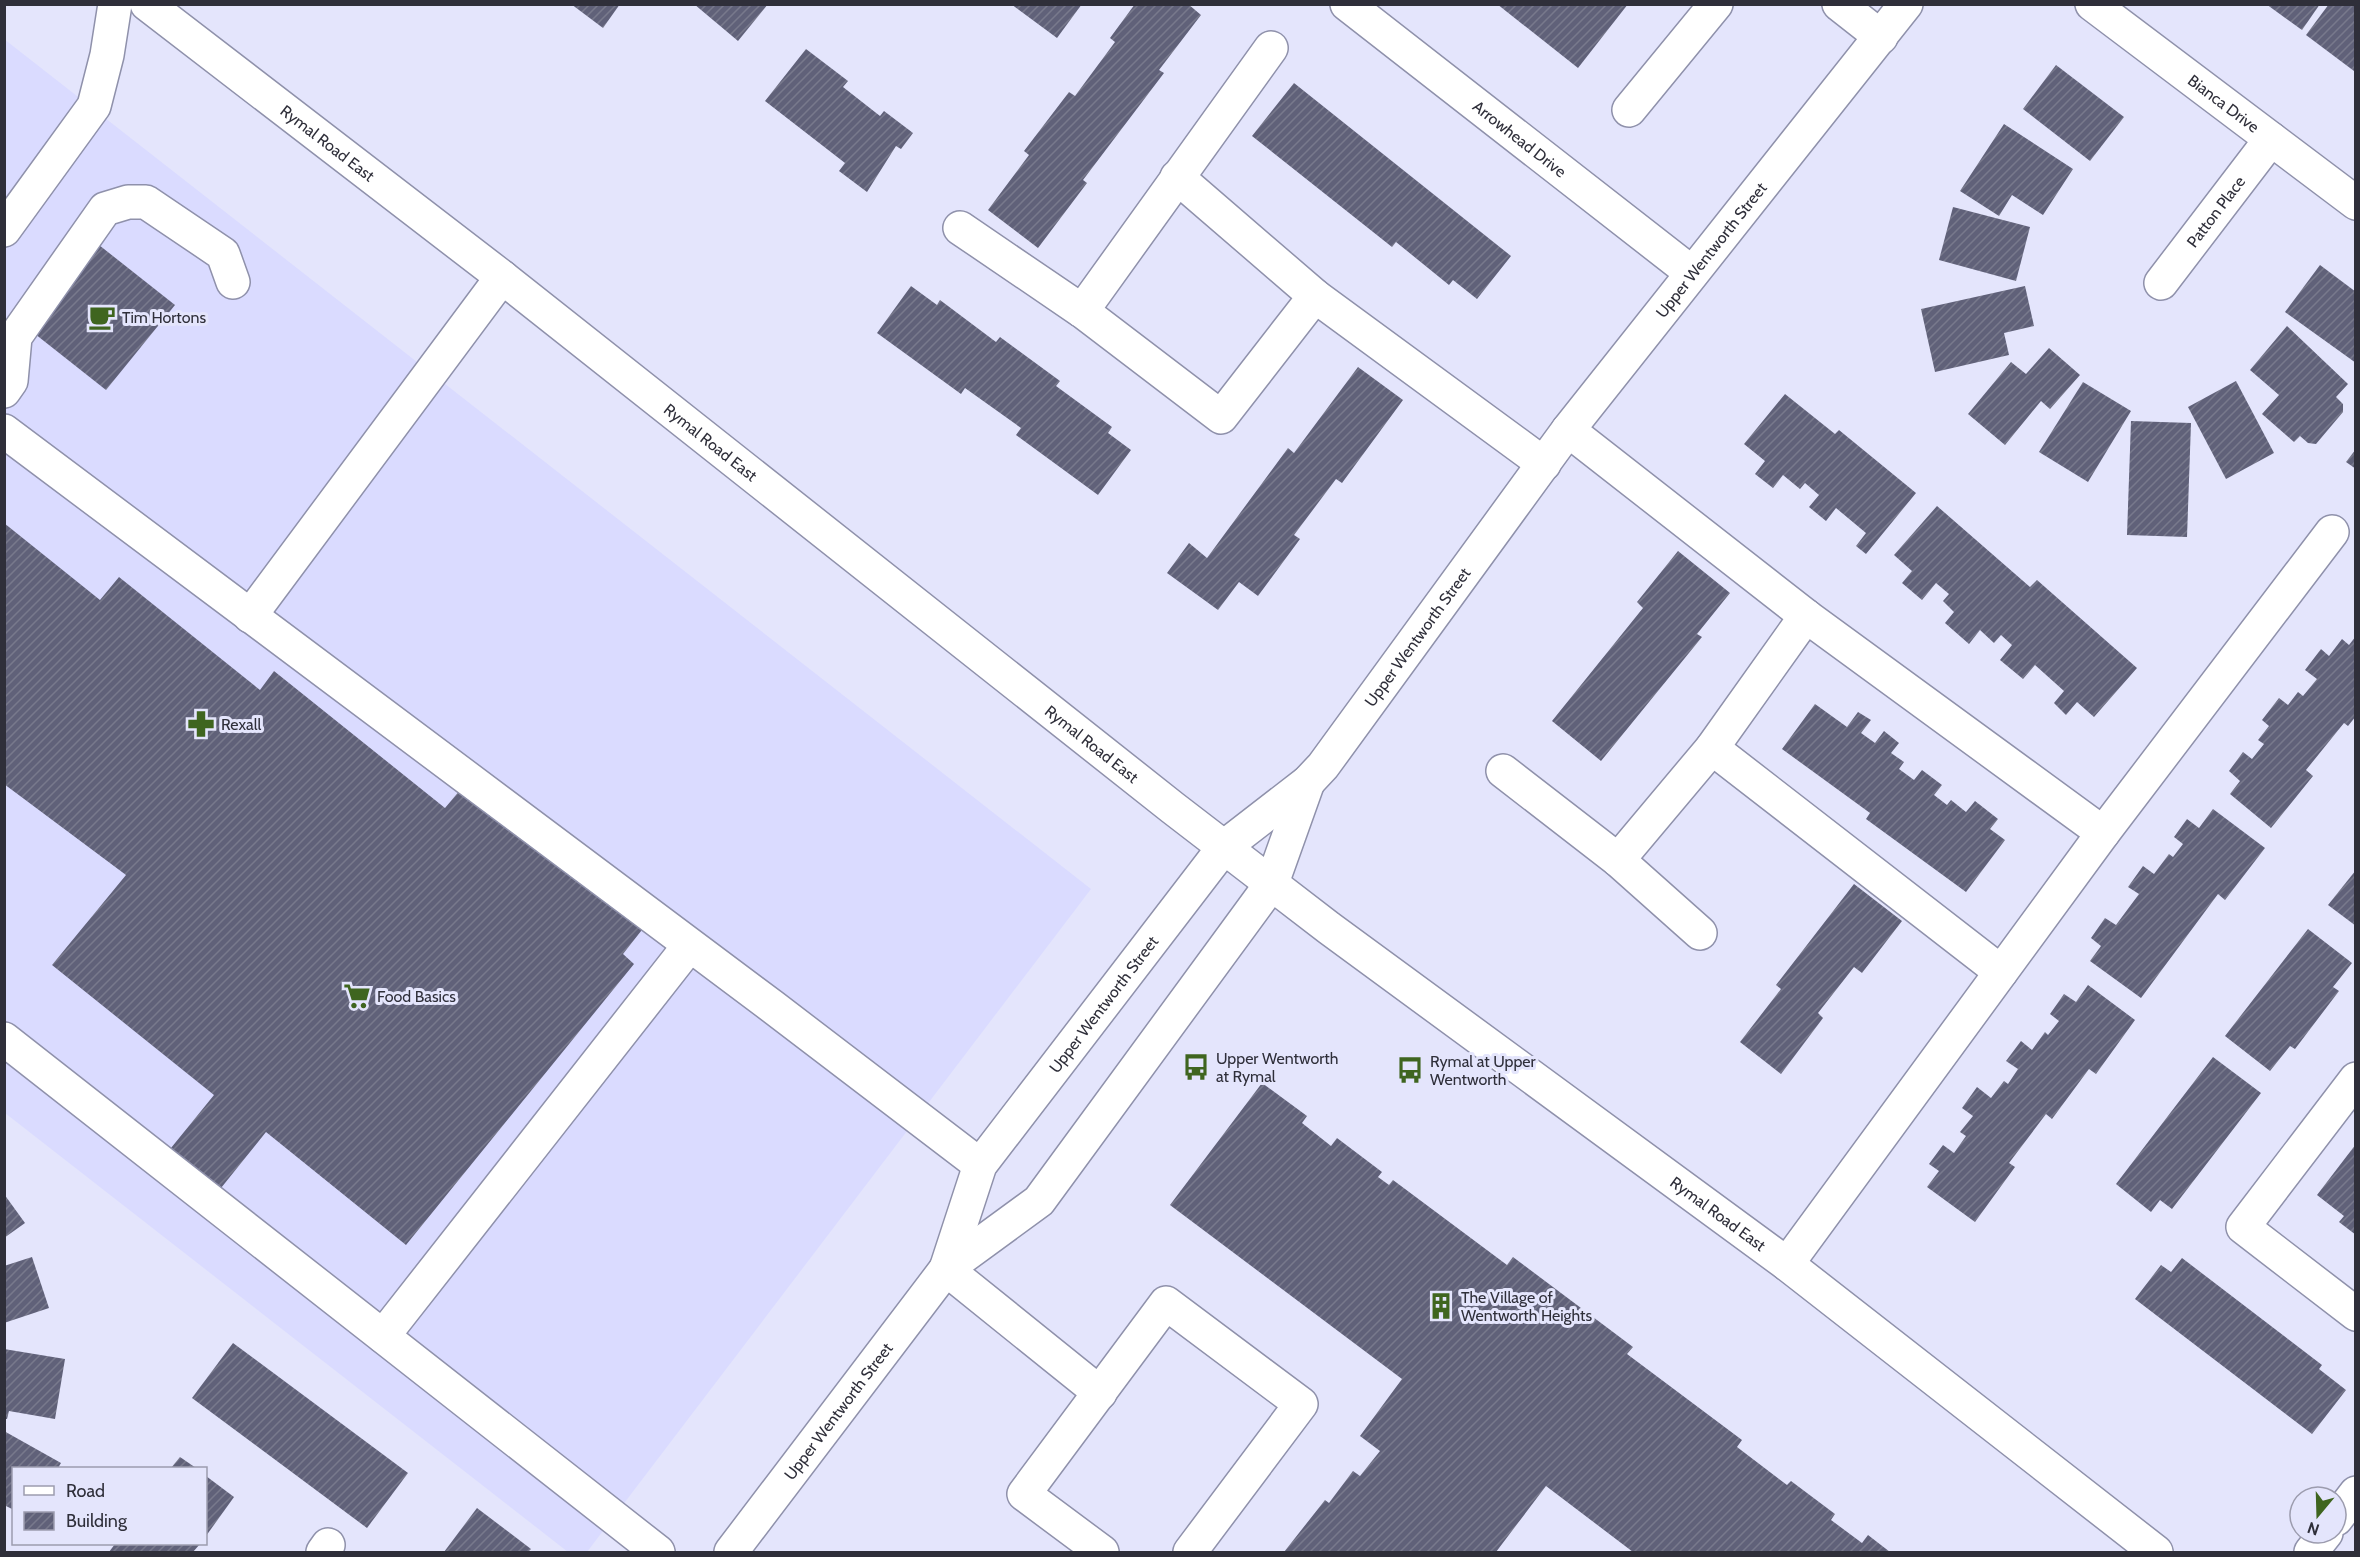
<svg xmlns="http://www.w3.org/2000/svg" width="2360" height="1557" viewBox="0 0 2360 1557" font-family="Cabin,sans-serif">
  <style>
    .built { fill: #dadbff }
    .building { fill: url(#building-hatch) }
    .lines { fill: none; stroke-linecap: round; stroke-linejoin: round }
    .minor-casing { stroke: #8f91ab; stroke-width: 36 }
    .major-casing { stroke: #8f91ab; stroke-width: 36 }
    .minor { stroke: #fff; stroke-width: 33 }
    .major { stroke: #fff; stroke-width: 33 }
    .labels { text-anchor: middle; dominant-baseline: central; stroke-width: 6; stroke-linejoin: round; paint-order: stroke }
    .street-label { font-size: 16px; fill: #2f2f3a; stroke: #e4e5fc }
    .poi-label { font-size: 16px; fill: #2f2f3a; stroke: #e4e5fc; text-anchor: start }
  </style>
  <defs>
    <pattern id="building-hatch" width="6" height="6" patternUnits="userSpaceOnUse" patternTransform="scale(1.5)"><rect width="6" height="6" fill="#606179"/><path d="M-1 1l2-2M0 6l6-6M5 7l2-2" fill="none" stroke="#78798c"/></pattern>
  </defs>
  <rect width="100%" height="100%" fill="#e4e5fc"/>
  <polygon class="built" points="4,39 1091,889 587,1552 568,1552 5,1113"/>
  <g class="building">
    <polygon points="571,4 620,4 603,28"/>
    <polygon points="694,4 768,4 738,41"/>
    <polygon points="1011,4 1082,4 1057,38"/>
    <polygon points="1135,4 1188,4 1201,15 1159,70 1164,73 1083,180 1087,183 1038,248 988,210 1029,155 1024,151 1069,92 1075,96 1115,42 1110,38"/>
    <polygon points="1497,4 1628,4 1578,68"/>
    <polygon points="2266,4 2320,4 2302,30"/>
    <polygon points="2329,4 2356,4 2354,71 2306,35"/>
    <polygon points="806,49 848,81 843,87 880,116 884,111 913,133 901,149 896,146 867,192 839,171 845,163 765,101"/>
    <polygon points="2056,65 2124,117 2090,161 2023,109"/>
    <polygon points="1294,83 1511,256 1477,299 1453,280 1449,285 1396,242 1392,247 1252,136"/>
    <polygon points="2004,124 2073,169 2043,215 2012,195 1999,216 1960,191"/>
    <polygon points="1953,207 2030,227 2016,281 1939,260"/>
    <polygon points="99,245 175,305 106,390 30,330"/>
    <polygon points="2320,265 2356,292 2356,363 2285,312"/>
    <polygon points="911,286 937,305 940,300 996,342 1000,337 1060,381 1056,386 1112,427 1108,433 1131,450 1098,495 1016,435 1021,428 965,388 961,394 877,333"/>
    <polygon points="2025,286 2034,326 2004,333 2009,355 1935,372 1921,309"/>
    <polygon points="2287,326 2348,384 2336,397 2343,404 2343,412 2316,444 2308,443 2300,436 2294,442 2262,414 2279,395 2250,370"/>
    <polygon points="2049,348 2080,375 2050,409 2041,401 2005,445 1968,414 2011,362 2026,374"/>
    <polygon points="1358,367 1403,400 1342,483 1336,479 1294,535 1300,539 1258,596 1239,582 1218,610 1167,573 1189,543 1207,558 1288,448 1294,453"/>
    <polygon points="2236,381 2274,453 2226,479 2188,407"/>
    <polygon points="2083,382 2131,411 2088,482 2039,452"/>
    <polygon points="1785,394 1835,434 1839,430 1916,493 1866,554 1856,546 1866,533 1836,508 1826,521 1809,507 1819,495 1805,483 1800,489 1783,475 1773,488 1755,474 1765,461 1744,444"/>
    <polygon points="2131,421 2191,423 2187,537 2127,535"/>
    <polygon points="2356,449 2356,469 2346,462"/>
    <polygon points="1937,506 2030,587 2037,580 2137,668 2094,717 2077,702 2066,715 2054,703 2064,691 2035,665 2023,679 2000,660 2012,645 2001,635 1994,643 1980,630 1969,644 1945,623 1954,612 1943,601 1949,594 1936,583 1922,600 1902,583 1912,571 1894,555"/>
    <polygon points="4,523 100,600 119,577 260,690 274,671 445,808 466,783 645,926 623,954 634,964 406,1245 266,1132 221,1188 171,1148 214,1095 52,965 126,875 4,784"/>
    <polygon points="1678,551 1730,593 1697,634 1702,637 1601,761 1552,721 1643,608 1637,602"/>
    <polygon points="2356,636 2356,716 2348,726 2344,723 2306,770 2313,776 2271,828 2230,794 2240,781 2229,771 2243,752 2252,759 2264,744 2258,740 2269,726 2262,720 2279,698 2288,705 2298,692 2303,696 2317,679 2305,670 2321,649 2329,656 2342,639 2349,645"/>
    <polygon points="1815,704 1847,727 1858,712 1871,720 1861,733 1875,743 1884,731 1899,743 1891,753 1904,762 1899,769 1914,780 1922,770 1942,785 1934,795 1947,805 1951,800 1966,812 1975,801 1998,819 1990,829 2005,840 1966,892 1866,819 1870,813 1782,749"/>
    <polygon points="2213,809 2265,848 2225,900 2218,894 2141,998 2090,961 2101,946 2091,938 2105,918 2116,925 2139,894 2128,887 2143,866 2154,874 2169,854 2173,857 2183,844 2174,837 2187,819 2199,828"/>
    <polygon points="2356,870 2356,926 2328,905"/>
    <polygon points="1854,884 1902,921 1862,973 1854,967 1818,1013 1823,1018 1781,1074 1740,1042 1781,989 1776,985"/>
    <polygon points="2308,929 2352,963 2333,987 2339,991 2295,1049 2290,1046 2270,1071 2225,1036"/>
    <polygon points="2088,985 2135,1020 2096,1074 2089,1069 2052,1119 2046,1114 2009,1163 2015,1167 1975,1222 1927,1187 1939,1171 1929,1164 1943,1145 1954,1153 1966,1136 1960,1132 1973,1116 1962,1108 1977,1087 1991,1098 2004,1081 2008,1084 2018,1069 2006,1061 2021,1041 2032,1050 2045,1032 2048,1035 2059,1021 2050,1014 2064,994 2076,1002"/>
    <polygon points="2213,1057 2261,1093 2172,1209 2160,1200 2151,1212 2116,1184"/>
    <polygon points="1262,1083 1307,1116 1302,1123 1331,1146 1337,1138 1382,1172 1378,1177 1389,1185 1393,1180 1507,1265 1513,1257 1633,1347 1627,1354 1742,1440 1737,1447 1787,1485 1791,1481 1835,1514 1831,1520 1862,1543 1868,1535 1890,1552 1633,1552 1546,1486 1496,1552 1284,1552 1325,1500 1329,1503 1353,1471 1360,1476 1380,1451 1360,1436 1402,1379 1170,1205"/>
    <polygon points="2356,1144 2356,1235 2339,1222 2344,1216 2317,1195"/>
    <polygon points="4,1194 25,1223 4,1238"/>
    <polygon points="32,1257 49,1308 4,1323 4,1266"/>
    <polygon points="2182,1258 2322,1365 2319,1369 2346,1390 2312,1434 2135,1299 2161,1265 2171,1272"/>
    <polygon points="233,1343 408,1473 367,1528 192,1398"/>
    <polygon points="4,1349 65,1359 55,1419 9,1411 7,1419 4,1419"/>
    <polygon points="4,1431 61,1463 58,1468 14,1468 14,1510 4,1505"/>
    <polygon points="180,1457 196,1468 171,1468"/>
    <polygon points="206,1476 234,1497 206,1536"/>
    <polygon points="477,1508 531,1549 528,1552 444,1552"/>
    <polygon points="115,1544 200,1544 193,1552 109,1552"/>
  </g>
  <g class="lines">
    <defs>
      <g id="minor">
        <path id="s1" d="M1347 4 1692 273"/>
        <polyline points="1839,4 1881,37"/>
        <path id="s2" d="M2092 4 2356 203"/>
        <polyline points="1629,110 1716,4"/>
        <polyline points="1177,177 1315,296 1544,464"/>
        <polyline points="960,228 1082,311 1221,417 1315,296"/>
        <polyline points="4,230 94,106 107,55 115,4"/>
        <path id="s3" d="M2161 283 2271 139"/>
        <polyline points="1082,311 1271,48"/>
        <polyline points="4,391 11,381 15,337 105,209 128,202 146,202 223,254 233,282"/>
        <polyline points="1568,430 1806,616 2103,833"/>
        <polyline points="4,431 773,1007 980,1165"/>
        <polyline points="250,616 502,277"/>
        <polyline points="1712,748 2001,972"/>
        <polyline points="1503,771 1618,860 1700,933"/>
        <path id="s4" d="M1224 847 1308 782 1323 766 1568 430 1906 4"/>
        <polyline points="1618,860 1712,748 1806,616"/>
        <polyline points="1272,883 1308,782"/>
        <polyline points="4,1039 658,1552"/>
        <polyline points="2356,1079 2243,1227 2356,1314"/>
        <polyline points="1787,1264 2103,833 2332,532"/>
        <polyline points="946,1269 1100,1393"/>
        <polyline points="383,1336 689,946"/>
        <polyline points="2336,1519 2356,1493"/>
        <polyline points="323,1552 328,1545"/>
        <polyline points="1102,1552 1024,1494 1166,1303 1301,1404 1190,1552"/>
        <polyline points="2311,1552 2326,1533"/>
      </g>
      <g id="major">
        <path id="s5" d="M147 4 502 277 1173 808 1329 928 1787 1264 2156 1552"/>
        <path id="s6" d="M946 1269 980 1165 1224 847"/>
        <path id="s7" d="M731 1552 946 1269 1039 1201 1272 883"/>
      </g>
    </defs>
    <use href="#minor" class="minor-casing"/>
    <use href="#major" class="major-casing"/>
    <use href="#minor" class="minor"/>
    <use href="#major" class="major"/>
  </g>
  <defs>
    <symbol id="cafe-bare" viewBox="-9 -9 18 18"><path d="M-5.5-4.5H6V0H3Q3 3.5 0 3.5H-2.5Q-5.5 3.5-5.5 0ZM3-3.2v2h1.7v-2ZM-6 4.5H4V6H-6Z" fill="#3f651f" stroke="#e4e5fc" stroke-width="2.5" paint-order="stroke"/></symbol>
    <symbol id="pharmacy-bare" viewBox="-9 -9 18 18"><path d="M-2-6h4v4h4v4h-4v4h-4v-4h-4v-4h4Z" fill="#3f651f" stroke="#e4e5fc" stroke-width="2.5" paint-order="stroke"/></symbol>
    <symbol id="supermarket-bare" viewBox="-9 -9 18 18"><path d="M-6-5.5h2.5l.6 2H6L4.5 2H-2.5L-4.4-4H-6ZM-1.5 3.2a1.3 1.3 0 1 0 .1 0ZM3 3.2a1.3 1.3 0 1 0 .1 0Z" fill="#3f651f" stroke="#e4e5fc" stroke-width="2.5" paint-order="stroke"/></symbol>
    <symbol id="bus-bare" viewBox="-9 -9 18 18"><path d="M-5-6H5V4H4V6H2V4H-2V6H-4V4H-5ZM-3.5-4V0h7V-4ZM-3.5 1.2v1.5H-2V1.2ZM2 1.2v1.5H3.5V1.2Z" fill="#3f651f" stroke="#e4e5fc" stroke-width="2.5" paint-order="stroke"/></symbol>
    <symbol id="building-bare" viewBox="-9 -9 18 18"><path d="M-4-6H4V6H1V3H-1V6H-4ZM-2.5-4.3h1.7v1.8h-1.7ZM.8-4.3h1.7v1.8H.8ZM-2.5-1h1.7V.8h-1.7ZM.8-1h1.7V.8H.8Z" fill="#3f651f" stroke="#e4e5fc" stroke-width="2.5" paint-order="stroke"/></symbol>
  </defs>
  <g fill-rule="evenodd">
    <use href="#cafe-bare" x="83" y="298" width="38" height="38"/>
    <use href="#pharmacy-bare" x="182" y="705" width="38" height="38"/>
    <use href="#supermarket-bare" x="338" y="977" width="38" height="38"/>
    <use href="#bus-bare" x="1177" y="1048" width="38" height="38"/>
    <use href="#bus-bare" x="1391" y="1051" width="38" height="38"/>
    <use href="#building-bare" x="1422" y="1287" width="38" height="38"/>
  </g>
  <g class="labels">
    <g class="street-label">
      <text stroke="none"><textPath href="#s2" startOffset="165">Bianca Drive</textPath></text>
      <text stroke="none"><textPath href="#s1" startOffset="219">Arrowhead Drive</textPath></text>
      <text stroke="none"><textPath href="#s5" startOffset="228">Rymal Road East</textPath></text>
      <text stroke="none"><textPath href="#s3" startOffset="90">Patton Place</textPath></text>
      <text stroke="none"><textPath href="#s4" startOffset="774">Upper Wentworth Street</textPath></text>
      <text stroke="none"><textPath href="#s5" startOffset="714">Rymal Road East</textPath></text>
      <text stroke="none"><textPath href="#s4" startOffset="288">Upper Wentworth Street</textPath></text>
      <text stroke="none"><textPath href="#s5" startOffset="1200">Rymal Road East</textPath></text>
      <text stroke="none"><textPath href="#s6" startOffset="312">Upper Wentworth Street</textPath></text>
      <text stroke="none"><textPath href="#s5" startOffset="1983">Rymal Road East</textPath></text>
      <text stroke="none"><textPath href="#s7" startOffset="177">Upper Wentworth Street</textPath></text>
    </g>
    <g class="poi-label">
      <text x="122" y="317">Tim Hortons</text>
      <text x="221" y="724">Rexall</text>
      <text x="377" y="996">Food Basics</text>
      <text x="1216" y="1058">Upper Wentworth<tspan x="1216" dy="18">at Rymal</tspan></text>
      <text x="1430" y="1061">Rymal at Upper<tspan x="1430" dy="18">Wentworth</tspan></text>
      <text x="1461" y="1297">The Village of<tspan x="1461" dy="18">Wentworth Heights</tspan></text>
    </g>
  </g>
  <rect width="2360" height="1557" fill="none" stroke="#2f2f3a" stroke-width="12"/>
  <rect x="12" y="1467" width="195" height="78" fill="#e4e5fc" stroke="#9c9cae" stroke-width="1.5"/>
  <rect x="24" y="1486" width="30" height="9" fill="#ffffff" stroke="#9c9cae" stroke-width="1.5"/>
  <text x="66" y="1497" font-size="18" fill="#2f2f3a">Road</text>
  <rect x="24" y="1512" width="30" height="18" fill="url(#building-hatch)" stroke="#9c9cae" stroke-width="1.5"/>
  <text x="66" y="1527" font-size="18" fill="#2f2f3a">Building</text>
  <g transform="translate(2318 1515) rotate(199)"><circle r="28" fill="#e4e5fc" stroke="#9c9cae" stroke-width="1.5"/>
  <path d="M0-4.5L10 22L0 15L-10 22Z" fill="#3f651f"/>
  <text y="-9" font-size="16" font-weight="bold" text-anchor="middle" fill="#2f2f3a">N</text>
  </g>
</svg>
